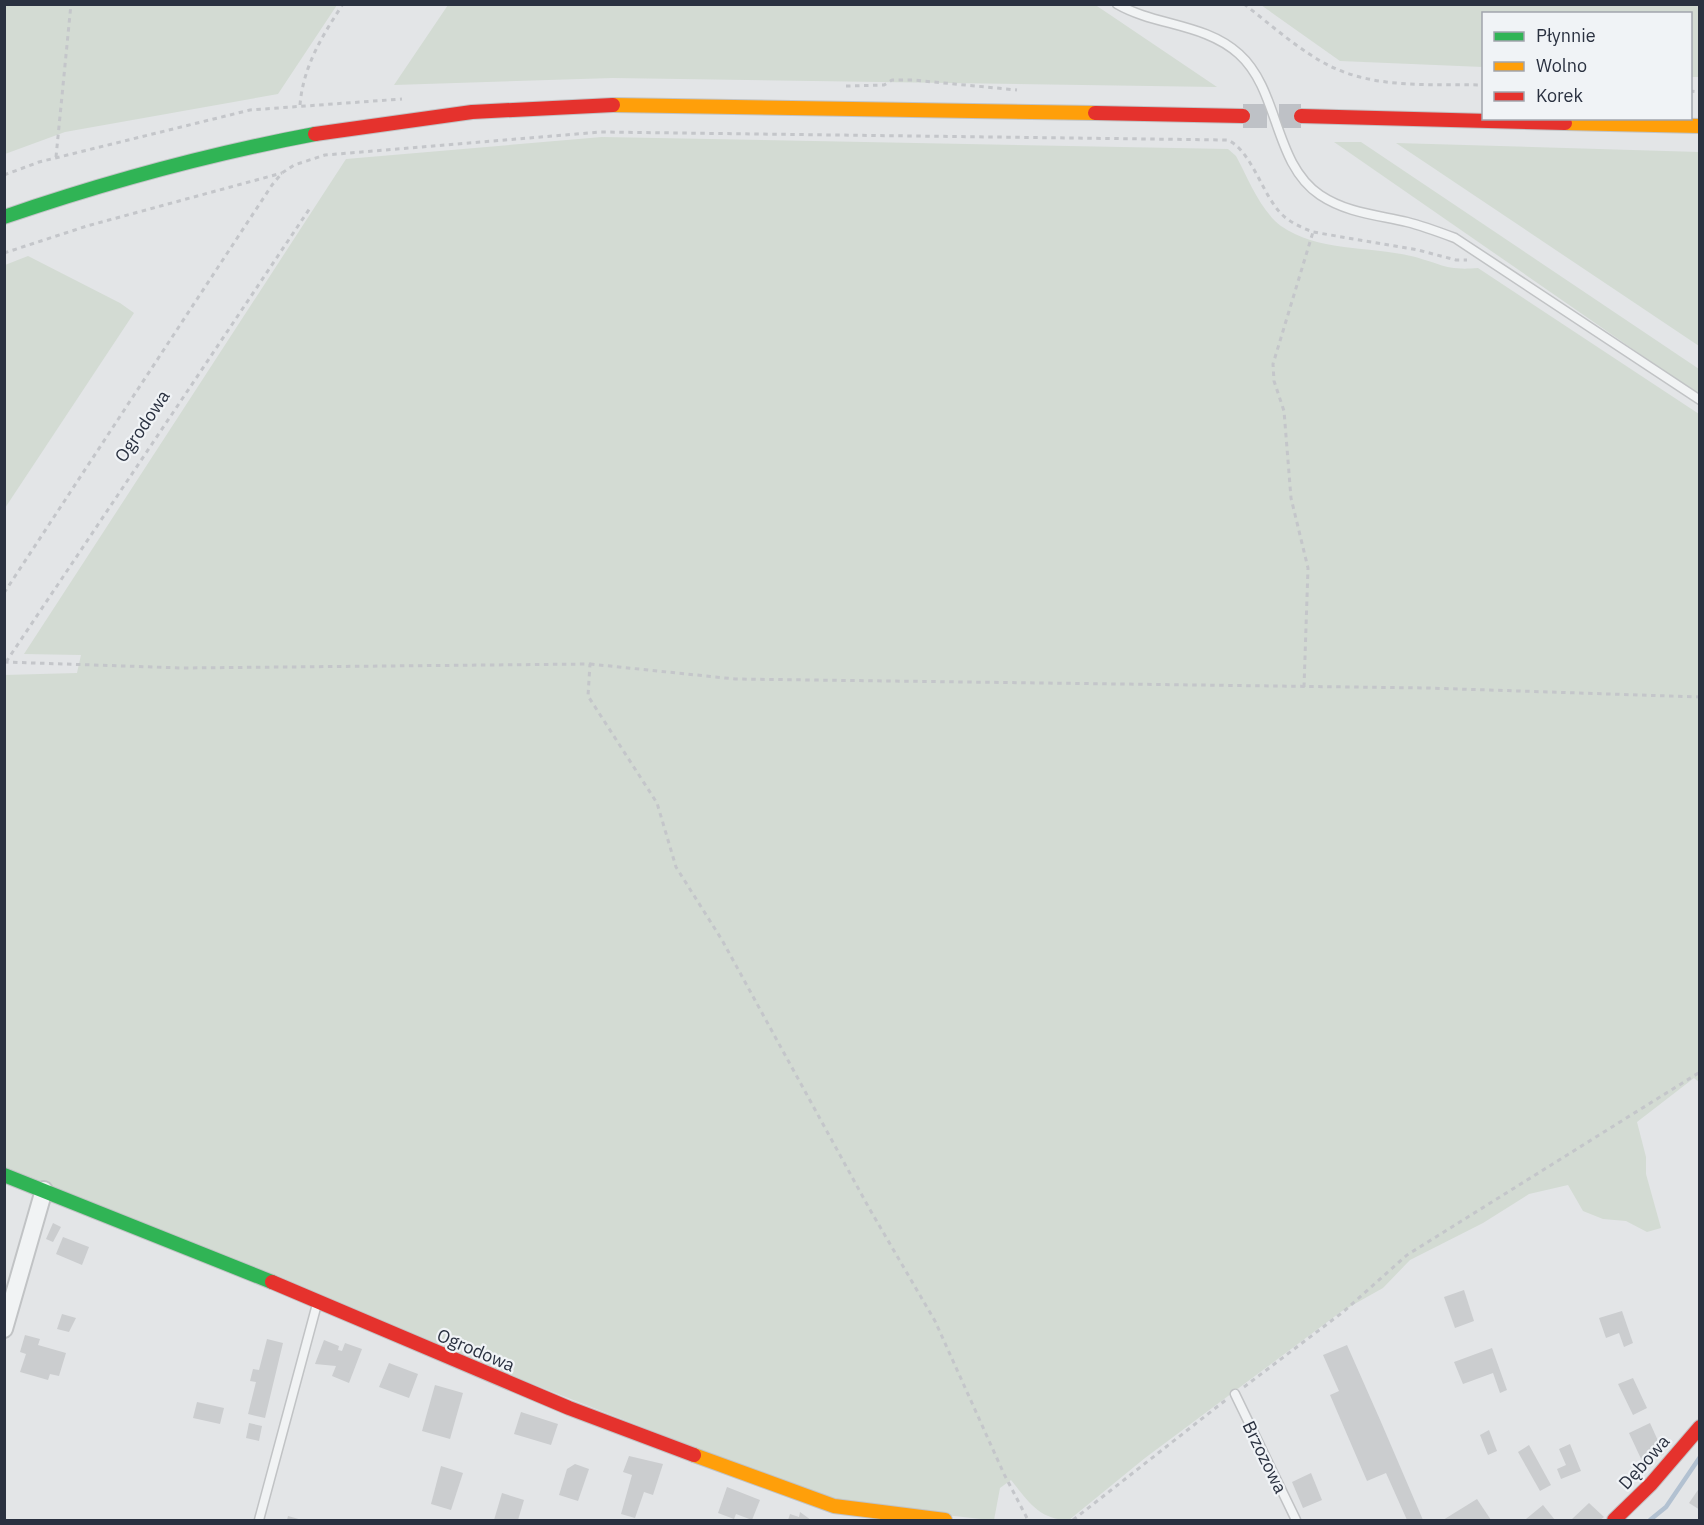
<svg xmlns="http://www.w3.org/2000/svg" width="1704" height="1525" viewBox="0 0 1704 1525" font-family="'IBM Plex Sans',sans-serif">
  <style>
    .green { fill: #d3dbd3 }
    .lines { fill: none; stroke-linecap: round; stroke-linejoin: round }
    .stream { stroke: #b2c1d1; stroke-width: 4.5 }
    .building { fill: #cbcdcf }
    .secondary-tunnel { stroke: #bec1c6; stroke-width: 24; stroke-dasharray: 24 12; stroke-linecap: butt }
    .lane-casing { stroke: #c1c3c5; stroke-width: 11 }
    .street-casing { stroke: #c1c3c5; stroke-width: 20 }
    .fast-casing { stroke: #c1c3c5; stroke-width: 16 }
    .slow-casing { stroke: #c1c3c5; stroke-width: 16 }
    .jam-casing { stroke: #c1c3c5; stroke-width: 16 }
    .path { stroke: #c4c6ca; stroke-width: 3; stroke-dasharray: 4.5 4.5; stroke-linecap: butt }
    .lane { stroke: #f1f3f4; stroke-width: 8 }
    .street { stroke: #f1f3f4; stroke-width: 16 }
    .fast { stroke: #30b455; stroke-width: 14 }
    .slow { stroke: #ff9f0a; stroke-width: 14 }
    .jam { stroke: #e5322d; stroke-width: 14 }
    .labels { text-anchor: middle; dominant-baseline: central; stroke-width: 4.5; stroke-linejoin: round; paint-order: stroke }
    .street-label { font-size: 18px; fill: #2a3140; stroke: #f0f3f6 }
  </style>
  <rect width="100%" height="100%" fill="#e3e5e7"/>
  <g class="green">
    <polygon points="5,4 337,4 337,5 278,94 65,132 5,154"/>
    <polygon points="1094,4 1217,87 613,78 394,85 448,5"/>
    <polygon points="1261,5 1699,5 1699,77 1691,77 1690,14 1484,14 1483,67 1340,61"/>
    <path d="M602 137 1228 149 1236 156C1248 178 1260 210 1281 226 1318 252 1369 246 1411 256 1440 263 1445 271 1478 268L1699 414 1700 1083 1694 1078 1637 1122 1646 1157V1174L1661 1228 1647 1232 1626 1221 1603 1219 1583 1211 1568 1185 1529 1194 1483 1223 1410 1260 1383 1288 1342 1311 1145 1458 1069 1520C1039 1520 1028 1501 1011 1480L1000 1488 994 1520H990L837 1503 5 1178 4 675 77 673 81 655 24 654 346 159Z"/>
    <polygon points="1334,142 1361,142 1699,369 1699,395"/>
    <polygon points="1396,143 1699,152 1699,346"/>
    <polygon points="28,256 120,303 134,313 5,508 5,265"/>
  </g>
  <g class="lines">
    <polyline class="stream" points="1650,1520 1666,1507 1700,1457"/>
  </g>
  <g class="building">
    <polygon points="53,1223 61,1227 53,1242 46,1239"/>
    <polygon points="63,1237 89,1247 82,1265 56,1254"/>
    <polygon points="1464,1290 1474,1321 1455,1328 1444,1297"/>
    <polygon points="1622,1311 1633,1343 1624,1347 1619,1333 1606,1338 1599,1318"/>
    <polygon points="62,1314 76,1318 69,1332 57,1329"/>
    <polygon points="25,1335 40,1339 38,1345 66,1353 59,1376 50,1374 48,1380 20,1372 26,1354 20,1352"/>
    <polygon points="267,1339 283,1343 265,1418 248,1414 256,1382 250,1381 253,1369 259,1370"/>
    <polygon points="324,1340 339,1346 338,1350 342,1351 345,1343 362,1349 349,1383 332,1376 336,1366 315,1364"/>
    <polygon points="1347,1345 1381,1422 1423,1520 1407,1520 1386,1473 1367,1481 1330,1395 1339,1391 1323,1355"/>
    <polygon points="1492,1348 1507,1390 1500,1393 1493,1373 1463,1384 1454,1362"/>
    <polygon points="389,1363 418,1374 409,1398 379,1387"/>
    <polygon points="1633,1378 1647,1408 1633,1415 1618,1384"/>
    <polygon points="435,1385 463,1393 450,1439 422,1431"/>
    <polygon points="197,1402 224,1408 220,1424 193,1418"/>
    <polygon points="521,1412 558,1424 551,1445 514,1434"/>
    <polygon points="249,1423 262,1426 259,1441 246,1438"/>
    <polygon points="1650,1423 1664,1454 1643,1463 1629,1433"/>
    <polygon points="1489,1430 1497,1451 1488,1455 1480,1435"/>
    <polygon points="1570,1444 1581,1471 1561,1479 1557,1469 1566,1465 1559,1449"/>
    <polygon points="1529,1445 1551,1485 1540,1491 1518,1452"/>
    <polygon points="629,1456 663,1464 653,1495 644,1492 635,1518 621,1514 632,1475 623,1472"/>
    <polygon points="575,1464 589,1469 578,1501 559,1495 567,1469"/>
    <polygon points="441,1466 463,1473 451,1510 431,1504"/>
    <polygon points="1311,1473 1322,1500 1303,1508 1292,1482"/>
    <polygon points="727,1487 760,1500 752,1520 736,1514 734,1519 718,1513"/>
    <polygon points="1700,1487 1700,1510 1689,1503"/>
    <polygon points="502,1493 524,1500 518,1520 494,1520"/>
    <polygon points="1477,1499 1491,1520 1443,1520"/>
    <polygon points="1589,1503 1604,1517 1600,1520 1571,1520"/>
    <polygon points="1543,1505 1555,1520 1527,1520 1526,1519"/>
    <polygon points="800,1512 811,1520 788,1520 790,1514 799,1517"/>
    <polygon points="288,1516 302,1520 287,1520"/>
  </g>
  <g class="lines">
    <polyline class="secondary-tunnel" points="1243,116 1301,116"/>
    <defs>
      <g id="lane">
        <path d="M1117 4C1155 26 1205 23 1239 54 1280 91 1273 163 1320 195 1347 213 1377 215 1407 222 1423 226 1439 232 1455 238L1700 400"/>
        <polyline points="1235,1394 1296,1520"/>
        <polyline points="259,1520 317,1304"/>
      </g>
      <polyline id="street" points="4,1329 44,1190"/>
      <g id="fast">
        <path d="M4 217C106 182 209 154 315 134"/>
        <polyline points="4,1175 272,1282"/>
      </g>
      <g id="slow">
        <polyline points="613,105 1095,113"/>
        <polyline points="1565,123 1700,126"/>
        <polyline points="694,1455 834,1506 945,1520"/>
      </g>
      <g id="jam">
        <polyline points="1095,113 1243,116"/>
        <polyline points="1301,116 1565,123"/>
        <polyline points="315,134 472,112 613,105"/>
        <polyline points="272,1282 569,1408 694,1455"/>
        <polyline points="1614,1520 1651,1484 1700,1427"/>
      </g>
    </defs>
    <use href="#lane" class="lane-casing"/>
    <use href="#street" class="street-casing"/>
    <use href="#fast" class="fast-casing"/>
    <use href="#slow" class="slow-casing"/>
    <use href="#jam" class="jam-casing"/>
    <g class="path">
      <path d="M1244 4C1270 24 1301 52 1330 66 1376 89 1433 84 1484 85"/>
      <polyline points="846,86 884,85 892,80 913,80 1017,90"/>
      <polyline points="1690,91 1700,92"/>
      <path d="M300 105C303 67 322 36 343 4"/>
      <polyline points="56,157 71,4"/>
      <polyline points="4,175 39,162 250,110 402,99"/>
      <polyline points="4,253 87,226 282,173"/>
      <path d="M4 593 272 185 282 173 294 165 325 155 601 132 1227 140C1248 147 1261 188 1275 206 1284 220 1298 226 1313 232L1418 250 1456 260H1467"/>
      <polyline points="4,662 183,668 590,664 588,696 657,803 676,867 722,940 869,1208 935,1321 1004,1474 1028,1520"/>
      <polyline points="6,662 310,208"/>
      <polyline points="590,664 735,679 1428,688 1700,697"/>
      <polyline points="1304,687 1308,568 1291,498 1284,411 1274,381 1273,364 1313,232"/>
      <polyline points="1244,1387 1343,1312 1407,1255 1700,1072"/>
      <polyline points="1073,1520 1227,1399"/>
    </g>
    <use href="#lane" class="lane"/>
    <use href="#street" class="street"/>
    <use href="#fast" class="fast"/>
    <use href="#slow" class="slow"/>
    <use href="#jam" class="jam"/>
  </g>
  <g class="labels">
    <g class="street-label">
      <text transform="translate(142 426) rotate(-56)">Ogrodowa</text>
      <text transform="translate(476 1350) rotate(23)">Ogrodowa</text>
      <text transform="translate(1265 1457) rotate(64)">Brzozowa</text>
      <text transform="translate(1644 1462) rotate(-48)">Dębowa</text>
    </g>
  </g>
  <rect width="1704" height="1525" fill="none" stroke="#2a3140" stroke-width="12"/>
  <rect x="1482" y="12" width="210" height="108" fill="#f0f3f6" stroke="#a1a5ad" stroke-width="1.5"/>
  <rect x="1494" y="32" width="30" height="9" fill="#30b455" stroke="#a1a5ad" stroke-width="1.5"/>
  <text x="1536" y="42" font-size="18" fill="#2a3140">Płynnie</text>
  <rect x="1494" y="62" width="30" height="9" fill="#ff9f0a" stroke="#a1a5ad" stroke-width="1.5"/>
  <text x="1536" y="72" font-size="18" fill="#2a3140">Wolno</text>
  <rect x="1494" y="92" width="30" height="9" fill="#e5322d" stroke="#a1a5ad" stroke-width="1.5"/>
  <text x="1536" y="102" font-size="18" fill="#2a3140">Korek</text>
</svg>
